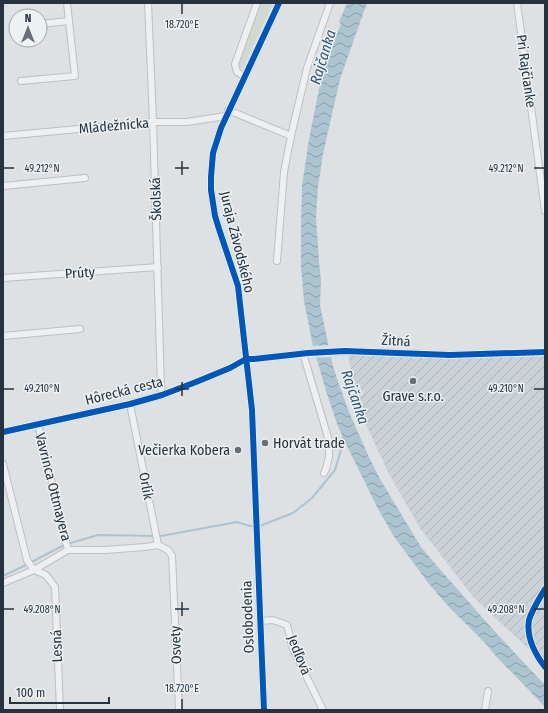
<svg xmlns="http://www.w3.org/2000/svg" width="548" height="713" viewBox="0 0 548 713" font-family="'Fira Sans Condensed',sans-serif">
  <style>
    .industrial { fill: url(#industrial-furrows) }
    .park { fill: #d0d8cf }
    .water { fill: url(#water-waves) }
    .pier { fill: #dee1e4 }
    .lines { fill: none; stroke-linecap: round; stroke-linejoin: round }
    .stream { stroke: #acc3d0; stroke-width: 2 }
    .street-casing { stroke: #bdbfc2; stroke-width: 8 }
    .street { stroke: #eeeff1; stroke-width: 6 }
    .secondary { stroke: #bcc1c4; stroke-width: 8 }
    .cycleway-casing { stroke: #ecf1f4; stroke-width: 8 }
    .cycleway { stroke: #0057b8; stroke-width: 6 }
    .ticks { fill: none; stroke: #26323d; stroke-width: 1.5 }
    .poi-dot { fill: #666f77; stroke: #ecf1f4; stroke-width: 1.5 }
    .labels { text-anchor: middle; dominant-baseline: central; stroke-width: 3; stroke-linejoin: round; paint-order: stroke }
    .street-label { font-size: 14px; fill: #26323d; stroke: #ecf1f4 }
    .poi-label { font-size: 14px; fill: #26323d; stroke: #ecf1f4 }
    .water-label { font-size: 15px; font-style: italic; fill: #315770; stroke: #ecf1f4 }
    .ticks-label { font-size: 10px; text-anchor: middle; fill: #26323d; stroke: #ecf1f4; stroke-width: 3; stroke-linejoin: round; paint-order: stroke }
  </style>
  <defs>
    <pattern id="industrial-furrows" width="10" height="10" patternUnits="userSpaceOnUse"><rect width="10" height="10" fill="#ccd1d7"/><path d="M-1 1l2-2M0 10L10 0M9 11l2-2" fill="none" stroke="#afb4b9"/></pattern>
    <pattern id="water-waves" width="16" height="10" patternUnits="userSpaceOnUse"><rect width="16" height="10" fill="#acc3d0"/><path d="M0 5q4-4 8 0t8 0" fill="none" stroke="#8c9faa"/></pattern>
  </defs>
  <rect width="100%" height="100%" fill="#dee1e4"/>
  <polygon class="industrial" points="348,354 455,358 545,356 545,664 474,598 420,528 389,474 366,425 354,388"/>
  <polygon class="park" points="261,3 273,3 243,67 240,68 238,65"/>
  <polygon class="water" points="347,3 367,3 340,79 323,154 318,187 316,217 319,261 321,281 320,305 332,362 337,379 349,412 369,457 380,479 421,547 444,574 497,634 545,685 545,707 493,653 486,644 449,607 429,584 393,535 378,509 347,446 337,424 326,391 313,346 304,301 301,267 301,226 302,186 309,139 321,79 330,49 341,24 339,22"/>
  <polygon class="pier" points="331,345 333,357 314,358 311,346"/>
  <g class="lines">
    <g class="stream">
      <polyline points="259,526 262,525 293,513 312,498 335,470 343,443 343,436"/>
      <polyline points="3,576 26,565 64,545 98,535 161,536 237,522 250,526 255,526"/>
    </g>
    <defs>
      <g id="street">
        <polyline points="148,3 153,122 161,388 162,395"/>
        <polyline points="517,3 545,211"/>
        <polyline points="40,24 69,21"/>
        <polyline points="244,76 237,72 235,64 257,3"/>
        <polyline points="21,81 75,76 67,3"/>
        <polyline points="228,110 291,136"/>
        <polyline points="3,136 153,122 187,122 226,116"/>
        <polyline points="3,186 85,178"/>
        <polyline points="277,261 284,172 291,136 307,68 330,3"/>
        <polyline points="3,278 158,267"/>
        <polyline points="3,336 80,329"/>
        <polyline points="303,353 329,441 329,456 326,469 324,473"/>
        <polyline points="246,359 254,359 308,353 345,351 450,355 545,352"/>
        <polyline points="130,404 158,545"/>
        <polyline points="38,424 68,550"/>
        <polyline points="3,464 27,560 34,570 46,575 55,587 60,710"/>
        <polyline points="3,583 34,570 68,550 105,550 145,547 158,545 168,550 172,556 179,710"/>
        <path d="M545 589C539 599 532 610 529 620 526 638 535 654 545 667"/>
        <polyline points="260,621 273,620 287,625 293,649 323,710"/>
        <polyline points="485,710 488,691"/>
      </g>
    </defs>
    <use href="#street" class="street-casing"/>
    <use href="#street" class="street"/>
    <g class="secondary">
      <polyline points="3,432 130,404 162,395 196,382 230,368 246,359"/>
      <polyline points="264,710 260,613 252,410 238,286 219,229 215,216 211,190 211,177 213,153 221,128 279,3"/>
    </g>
    <defs>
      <g id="cycleway">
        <polyline points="3,432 130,404 162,395 196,382 230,368 246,359 254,359 308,353 345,351 450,355 545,352"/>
        <path d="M545 589C539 599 532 610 529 620 526 638 535 654 545 667"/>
        <polyline points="264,710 260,613 252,410 238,286 219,229 215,216 211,190 211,177 213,153 221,128 279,3"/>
      </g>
    </defs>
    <use href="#cycleway" class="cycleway-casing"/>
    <use href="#cycleway" class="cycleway"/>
  </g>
  <path class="ticks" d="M182 4V14M182 161V175M4 168H14M175 168H189M534 168H544M182 382V396M4 389H14M175 389H189M534 389H544M182 602V616M4 609H14M175 609H189M534 609H544M182 699V709"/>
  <g class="poi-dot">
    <circle cx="413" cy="381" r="4"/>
    <circle cx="265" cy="443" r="4"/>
    <circle cx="238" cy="450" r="4"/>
  </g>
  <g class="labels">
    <g class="street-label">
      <text transform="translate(526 71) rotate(82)">Pri Rajčianke</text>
      <text transform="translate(114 126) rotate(-5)">Mládežnícka</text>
      <text transform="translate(156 199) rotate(-92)">Školská</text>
      <text transform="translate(237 242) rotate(76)">Juraja Závodského</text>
      <text transform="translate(80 273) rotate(-4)">Prúty</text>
      <text transform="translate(396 341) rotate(3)">Žitná</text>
      <text transform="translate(124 391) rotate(-14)">Hôrecká cesta</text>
      <text transform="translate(146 486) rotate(79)">Orlík</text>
      <text transform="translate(53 487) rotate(76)">Vavrinca Ottmayera</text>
      <text transform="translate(248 617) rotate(-92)">Oslobodenia</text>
      <text transform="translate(176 645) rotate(-92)">Osvety</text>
      <text transform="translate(57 646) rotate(-92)">Lesná</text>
      <text transform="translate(299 655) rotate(68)">Jedľová</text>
    </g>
    <g class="poi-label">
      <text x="413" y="396">Grave s.r.o.</text>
      <text x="273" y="443" text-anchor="start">Horvát trade</text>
      <text x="230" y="450" text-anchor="end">Večierka Kobera</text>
    </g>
    <g class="water-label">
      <text transform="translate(323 57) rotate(-73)">Rajčanka</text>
      <text transform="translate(355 397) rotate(71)">Rajčanka</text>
    </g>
  </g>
  <g class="ticks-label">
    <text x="182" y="28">18.720°E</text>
    <text x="42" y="172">49.212°N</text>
    <text x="506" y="172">49.212°N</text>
    <text x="42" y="392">49.210°N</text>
    <text x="506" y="392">49.210°N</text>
    <text x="42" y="613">49.208°N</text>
    <text x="506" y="613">49.208°N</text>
    <text x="182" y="692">18.720°E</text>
  </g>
  <rect width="548" height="713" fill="none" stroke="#26323d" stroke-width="8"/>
  <g transform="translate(28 28)"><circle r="19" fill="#ecf1f4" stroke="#9da5ab"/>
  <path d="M0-3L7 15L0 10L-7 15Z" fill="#666f77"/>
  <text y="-6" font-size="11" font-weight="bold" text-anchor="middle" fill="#26323d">N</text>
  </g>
  <path d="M10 697v6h99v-6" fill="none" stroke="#26323d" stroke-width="2"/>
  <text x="16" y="697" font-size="12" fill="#26323d" stroke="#ecf1f4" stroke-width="3" paint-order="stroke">100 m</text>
</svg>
